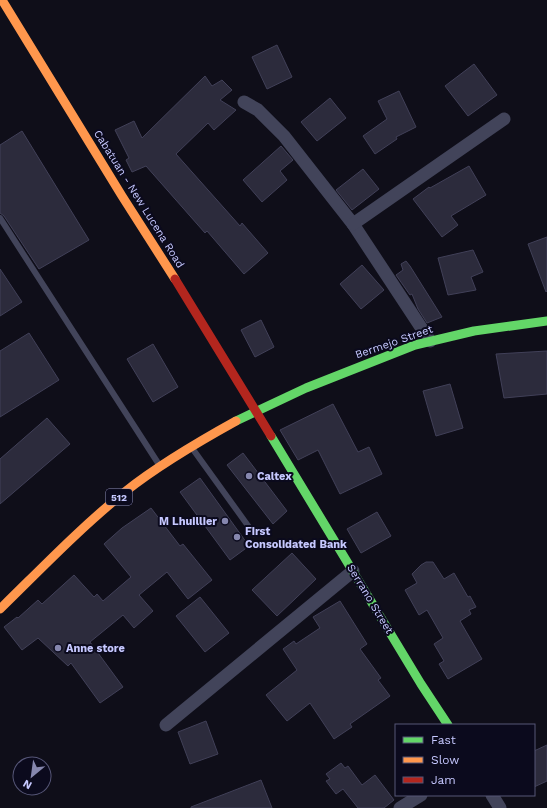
<svg xmlns="http://www.w3.org/2000/svg" width="547" height="808" viewBox="0 0 547 808" font-family="'Work Sans',sans-serif">
  <style>
    .building { fill: #2c2b3c; stroke: #414058 }
    .lines { fill: none; stroke-linecap: round; stroke-linejoin: round }
    .lane { stroke: #42445a; stroke-width: 6 }
    .street { stroke: #42445a; stroke-width: 13 }
    .fast { stroke: #63d668; stroke-width: 9 }
    .slow { stroke: #ff974d; stroke-width: 9 }
    .jam { stroke: #b3261e; stroke-width: 9 }
    .poi-dot { fill: #8687ae; stroke: #0b0a1d; stroke-width: 1.5 }
    .labels { text-anchor: middle; dominant-baseline: central; stroke-width: 4; stroke-linejoin: round; paint-order: stroke }
    .shield { fill: #0b0a1d; stroke: #8e8fbb; stroke-width: 1 }
    .shield-label { font-size: 10px; font-weight: bold; fill: #c6c8ff }
    .street-label { font-size: 11px; fill: #c6c8ff; stroke: #0b0a1d }
    .poi-label { font-size: 11px; font-weight: bold; fill: #c6c8ff; stroke: #0b0a1d; text-anchor: start }
  </style>
  <rect width="100%" height="100%" fill="#0f0e19"/>
  <g class="building">
    <polygon points="277,45 292,77 267,89 252,57"/>
    <polygon points="474,64 497,95 468,116 445,86"/>
    <polygon points="205,76 212,86 222,80 232,90 220,100 236,110 214,130 208,123 176,154 240,226 242,223 268,253 244,274 207,231 205,233 146,166 132,172 126,160 129,158 115,130 134,121 142,138"/>
    <polygon points="399,91 416,127 396,137 397,139 375,154 363,136 387,119 378,101"/>
    <polygon points="330,98 346,118 317,141 301,122"/>
    <polygon points="22,131 89,240 39,269 4,216 0,213 0,145"/>
    <polygon points="281,146 293,160 280,171 287,180 262,202 243,180"/>
    <polygon points="469,166 486,195 451,216 458,225 442,237 413,199 429,187 430,188"/>
    <polygon points="363,169 379,189 352,210 336,190"/>
    <polygon points="547,237 547,291 546,292 528,244"/>
    <polygon points="473,250 483,272 471,277 476,290 448,295 438,258"/>
    <polygon points="406,261 410,266 442,317 427,323 418,309 412,294 410,295 396,275 403,270 401,264"/>
    <polygon points="362,265 384,290 361,309 340,284"/>
    <polygon points="0,269 22,302 0,316"/>
    <polygon points="261,320 274,347 255,357 241,330"/>
    <polygon points="29,333 59,380 0,417 0,351"/>
    <polygon points="153,344 178,387 153,402 127,359"/>
    <polygon points="547,351 547,394 504,398 496,354"/>
    <polygon points="450,384 463,428 436,436 423,391"/>
    <polygon points="333,404 358,452 369,447 382,474 340,494 318,450 298,460 280,430"/>
    <polygon points="47,418 70,444 0,504 0,459"/>
    <polygon points="243,453 287,511 273,524 227,465"/>
    <polygon points="200,478 249,546 230,560 180,492"/>
    <polygon points="151,508 180,546 183,544 212,580 188,599 167,572 139,595 153,611 134,628 123,615 90,642 123,687 100,703 71,663 68,666 38,638 22,650 4,627 17,617 18,618 38,600 42,604 74,575 94,597 97,594 103,601 131,577 104,544 122,528"/>
    <polygon points="377,512 391,536 361,553 347,529"/>
    <polygon points="292,553 316,579 277,616 252,590"/>
    <polygon points="426,562 433,562 444,579 454,573 468,597 470,596 476,607 469,610 471,614 460,621 482,659 448,679 439,664 444,661 434,644 443,638 427,610 419,615 405,590 417,583 412,574 421,565"/>
    <polygon points="200,597 229,633 205,652 176,616"/>
    <polygon points="340,601 367,644 360,649 381,678 378,680 390,696 350,724 352,727 334,739 310,703 287,721 266,695 297,670 283,649 294,641 296,644 320,628 313,617"/>
    <polygon points="206,721 218,754 190,764 178,732"/>
    <polygon points="547,745 547,781 534,787 534,751"/>
    <polygon points="341,763 345,768 348,766 362,785 375,775 394,800 384,808 358,808 343,789 336,794 326,781 330,779 326,774"/>
    <polygon points="261,780 272,808 191,808 191,807"/>
  </g>
  <g class="lines">
    <g class="lane">
      <polyline points="0,218 158,463"/>
      <polyline points="192,448 254,534"/>
    </g>
    <g class="street">
      <polyline points="244,102 258,110 284,136 353,224 430,341"/>
      <polyline points="353,224 504,119"/>
      <polyline points="166,725 353,571"/>
      <polyline points="492,795 500,808"/>
      <polyline points="400,808 421,795"/>
    </g>
    <g class="fast">
      <polyline points="236,421 306,388 415,345 474,331 547,321"/>
      <polyline points="271,436 421,684 448,725"/>
    </g>
    <g class="slow">
      <polyline points="2,0 122,196 175,279"/>
      <path d="M0 609C41 569 81 527 126 491 160 464 198 442 236 421"/>
    </g>
    <polyline class="jam" points="175,279 271,436"/>
  </g>
  <g class="poi-dot">
    <circle cx="249" cy="476" r="4"/>
    <circle cx="225" cy="521" r="4"/>
    <circle cx="237" cy="537" r="4"/>
    <circle cx="58" cy="648" r="4"/>
  </g>
  <g class="labels">
    <rect class="shield" x="106" y="489" width="26" height="16" rx="3"/>
    <g class="shield-label">
      <text x="119" y="497">512</text>
    </g>
    <g class="street-label">
      <text transform="translate(139 199) rotate(58)">Cabatuan - New Lucena Road</text>
      <text transform="translate(394 342) rotate(-19)">Bermejo Street</text>
      <text transform="translate(370 599) rotate(59)">Serrano Street</text>
    </g>
    <g class="poi-label">
      <text x="257" y="476">Caltex</text>
      <text x="217" y="521" text-anchor="end">M Lhuillier</text>
      <text x="245" y="531">First<tspan x="245" dy="13">Consolidated Bank</tspan></text>
      <text x="66" y="648">Anne store</text>
    </g>
  </g>
  <rect x="395" y="724" width="140" height="72" fill="#0b0a1d" stroke="#565677"/>
  <rect x="403" y="737" width="20" height="6" fill="#63d668" stroke="#565677"/>
  <text x="431" y="744" font-size="12" fill="#c6c8ff">Fast</text>
  <rect x="403" y="757" width="20" height="6" fill="#ff974d" stroke="#565677"/>
  <text x="431" y="764" font-size="12" fill="#c6c8ff">Slow</text>
  <rect x="403" y="777" width="20" height="6" fill="#b3261e" stroke="#565677"/>
  <text x="431" y="784" font-size="12" fill="#c6c8ff">Jam</text>
  <g transform="translate(32 776) rotate(209)"><circle r="19" fill="#0b0a1d" stroke="#565677"/>
  <path d="M0-3L7 15L0 10L-7 15Z" fill="#8687ae"/>
  <text y="-6" font-size="11" font-weight="bold" text-anchor="middle" fill="#c6c8ff">N</text>
  </g>
</svg>
